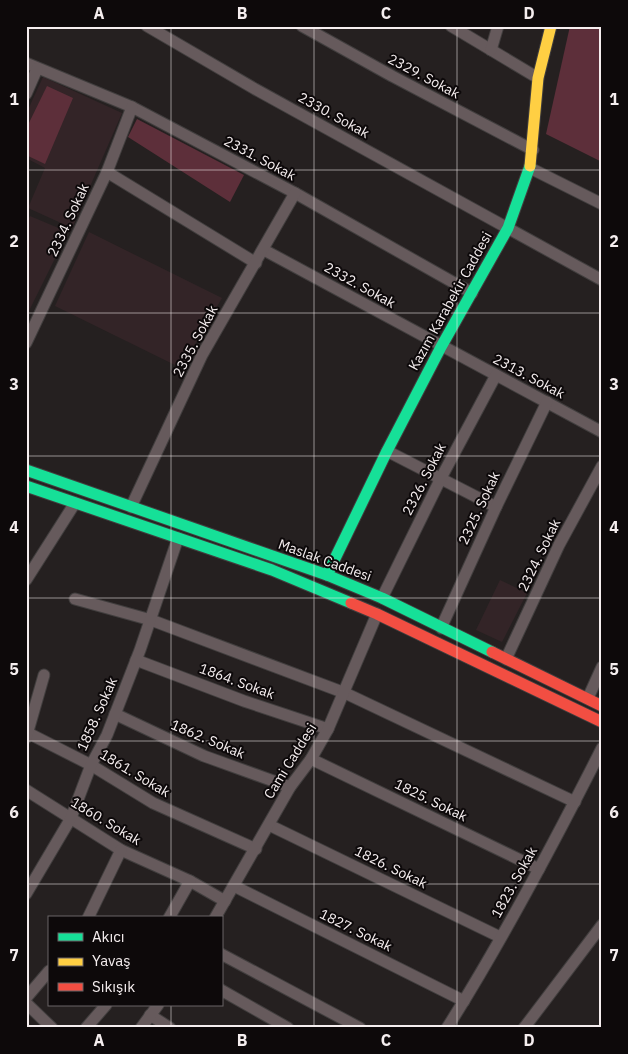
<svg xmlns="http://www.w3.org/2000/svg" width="628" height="1054" viewBox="0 0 628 1054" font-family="'IBM Plex Sans',sans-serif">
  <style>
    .built { fill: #332427 }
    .green { fill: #5d2f3a }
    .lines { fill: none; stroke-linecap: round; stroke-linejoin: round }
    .street-casing { stroke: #413e3e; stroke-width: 13 }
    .fast-casing { stroke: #413e3e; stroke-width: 13 }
    .slow-casing { stroke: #413e3e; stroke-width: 13 }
    .jam-casing { stroke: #413e3e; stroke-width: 13 }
    .street { stroke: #665a5c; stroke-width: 11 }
    .fast { stroke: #16e098; stroke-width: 11 }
    .slow { stroke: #ffcf43; stroke-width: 11 }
    .jam { stroke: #f24e42; stroke-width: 11 }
    .grid { fill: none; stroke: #f5eeef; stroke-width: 1; stroke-opacity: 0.55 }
    .labels { text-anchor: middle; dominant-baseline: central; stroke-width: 4; stroke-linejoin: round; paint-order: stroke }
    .street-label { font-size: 14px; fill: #f5eeef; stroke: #0d090a }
    .neatline { fill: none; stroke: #f5eeef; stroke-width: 2 }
    .grid-label { font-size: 16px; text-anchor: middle; font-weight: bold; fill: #f5eeef }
  </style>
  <rect width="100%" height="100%" fill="#252020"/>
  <g class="built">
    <polygon points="43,77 122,113 72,228 28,208 45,168 26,158 26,114"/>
    <polygon points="30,216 68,232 26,317 26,224"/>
    <polygon points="89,232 222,298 181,368 55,306"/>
    <polygon points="500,580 527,593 502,642 476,630"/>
  </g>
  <g class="green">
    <polygon points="570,26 602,28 602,162 546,134"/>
    <polygon points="47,86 73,98 45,164 26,155 26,129"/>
    <polygon points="137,119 244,175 230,202 128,137"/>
  </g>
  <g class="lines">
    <defs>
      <g id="street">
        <polyline points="147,26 255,89 602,280"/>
        <polyline points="302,26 392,76 533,150"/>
        <polyline points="451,26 538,78"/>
        <polyline points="491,50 498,26"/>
        <polyline points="26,63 132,107 295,193 472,293"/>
        <polyline points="26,94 37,69"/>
        <polyline points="530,168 602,204"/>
        <polyline points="107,172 256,263"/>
        <polyline points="264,250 602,432"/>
        <polyline points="26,343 107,172 132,107"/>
        <polyline points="387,451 496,507"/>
        <polyline points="131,507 202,355 295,193"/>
        <polyline points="26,580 75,503"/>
        <polyline points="382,598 441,478 496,375"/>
        <polyline points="75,599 151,620 345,693 575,802"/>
        <polyline points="441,628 496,507 547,402"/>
        <polyline points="506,659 559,545 602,466"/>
        <polyline points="136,660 244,701 328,729"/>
        <polyline points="588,698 602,667"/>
        <polyline points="115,714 204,756 290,787"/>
        <polyline points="28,733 91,765 153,803 256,849"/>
        <polyline points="26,738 44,675"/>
        <polyline points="311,759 539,869"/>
        <polyline points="26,790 121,850 190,881 225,901"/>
        <polyline points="269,825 500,937"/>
        <polyline points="234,886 464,1001"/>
        <polyline points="26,894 71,818 91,765 107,735 140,650 178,538"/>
        <polyline points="88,918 121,850"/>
        <polyline points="169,918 190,881"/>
        <polyline points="215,918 290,787 311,759 328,729 377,614"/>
        <polyline points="221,954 360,1028"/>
        <polyline points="221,990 288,1028"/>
        <polyline points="26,998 49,971"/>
        <polyline points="26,1003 52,1028"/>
        <polyline points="150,1015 170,1028"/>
        <polyline points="86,1028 106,1005"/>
        <polyline points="141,1028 158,1005"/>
        <path d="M447 1028C504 938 554 843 602 748"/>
        <polyline points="524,1028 602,925"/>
      </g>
      <g id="fast">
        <polyline points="26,470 327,575 382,598 492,652"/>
        <polyline points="26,486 272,570 351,603"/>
        <polyline points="327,575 387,451 441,347 508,228 530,166"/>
      </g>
      <polyline id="slow" points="530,166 538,78 551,26"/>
      <g id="jam">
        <polyline points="351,603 377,614 602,722"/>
        <polyline points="492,652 602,706"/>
      </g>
    </defs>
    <use href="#street" class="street-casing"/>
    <use href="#fast" class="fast-casing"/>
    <use href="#slow" class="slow-casing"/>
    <use href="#jam" class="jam-casing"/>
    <use href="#street" class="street"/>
    <use href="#fast" class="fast"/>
    <use href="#slow" class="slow"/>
    <use href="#jam" class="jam"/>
  </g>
  <path class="grid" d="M171 26V918M314 26V1028M457 26V1028M26 170H602M26 313H602M26 456H602M26 598H602M26 741H602M26 884H602M171 1005V1028"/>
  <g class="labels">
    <g class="street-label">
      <text transform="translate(424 76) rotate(28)">2329. Sokak</text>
      <text transform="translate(334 115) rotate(29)">2330. Sokak</text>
      <text transform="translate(260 158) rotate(28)">2331. Sokak</text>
      <text transform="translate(68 220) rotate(-65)">2334. Sokak</text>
      <text transform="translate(360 285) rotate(29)">2332. Sokak</text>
      <text transform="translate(450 301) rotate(-61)">Kazım Karabekir Caddesi</text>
      <text transform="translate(195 341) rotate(-62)">2335. Sokak</text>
      <text transform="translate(529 376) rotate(28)">2313. Sokak</text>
      <text transform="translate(424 479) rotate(-63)">2326. Sokak</text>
      <text transform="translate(479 508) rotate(-65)">2325. Sokak</text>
      <text transform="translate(539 555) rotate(-64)">2324. Sokak</text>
      <text transform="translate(325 560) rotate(20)">Maslak Caddesi</text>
      <text transform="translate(237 681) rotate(20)">1864. Sokak</text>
      <text transform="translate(97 714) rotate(-66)">1858. Sokak</text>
      <text transform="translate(208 739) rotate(23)">1862. Sokak</text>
      <text transform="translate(290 761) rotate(-58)">Cami Caddesi</text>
      <text transform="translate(135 773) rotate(31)">1861. Sokak</text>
      <text transform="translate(431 800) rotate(26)">1825. Sokak</text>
      <text transform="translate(106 821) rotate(31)">1860. Sokak</text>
      <text transform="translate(391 867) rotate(26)">1826. Sokak</text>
      <text transform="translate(514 882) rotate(-61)">1823. Sokak</text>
      <text transform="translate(356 930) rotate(26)">1827. Sokak</text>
    </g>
  </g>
  <rect width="628" height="1054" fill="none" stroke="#0d090a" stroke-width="55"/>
  <rect x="48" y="916" width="175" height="90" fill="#0d090a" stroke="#6a6566"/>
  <rect x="58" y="933" width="25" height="8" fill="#16e098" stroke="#6a6566"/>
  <text x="92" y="942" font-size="15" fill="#f5eeef">Akıcı</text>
  <rect x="58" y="958" width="25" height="8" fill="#ffcf43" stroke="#6a6566"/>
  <text x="92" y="966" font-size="15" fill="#f5eeef">Yavaş</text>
  <rect x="58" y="983" width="25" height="8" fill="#f24e42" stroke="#6a6566"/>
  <text x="92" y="992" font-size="15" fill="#f5eeef">Sıkışık</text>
  <rect x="28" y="28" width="572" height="998" class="neatline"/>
  <g class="grid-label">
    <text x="99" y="19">A</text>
    <text x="242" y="19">B</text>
    <text x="386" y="19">C</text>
    <text x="529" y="19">D</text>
    <text x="14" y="105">1</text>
    <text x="614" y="105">1</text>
    <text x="14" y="247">2</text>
    <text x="614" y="247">2</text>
    <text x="14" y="390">3</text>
    <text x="614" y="390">3</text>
    <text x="14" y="533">4</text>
    <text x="614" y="533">4</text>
    <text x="14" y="675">5</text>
    <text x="614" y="675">5</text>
    <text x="14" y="818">6</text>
    <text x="614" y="818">6</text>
    <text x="14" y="961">7</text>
    <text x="614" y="961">7</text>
    <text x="99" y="1046">A</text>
    <text x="242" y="1046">B</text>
    <text x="386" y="1046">C</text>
    <text x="529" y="1046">D</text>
  </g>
</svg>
